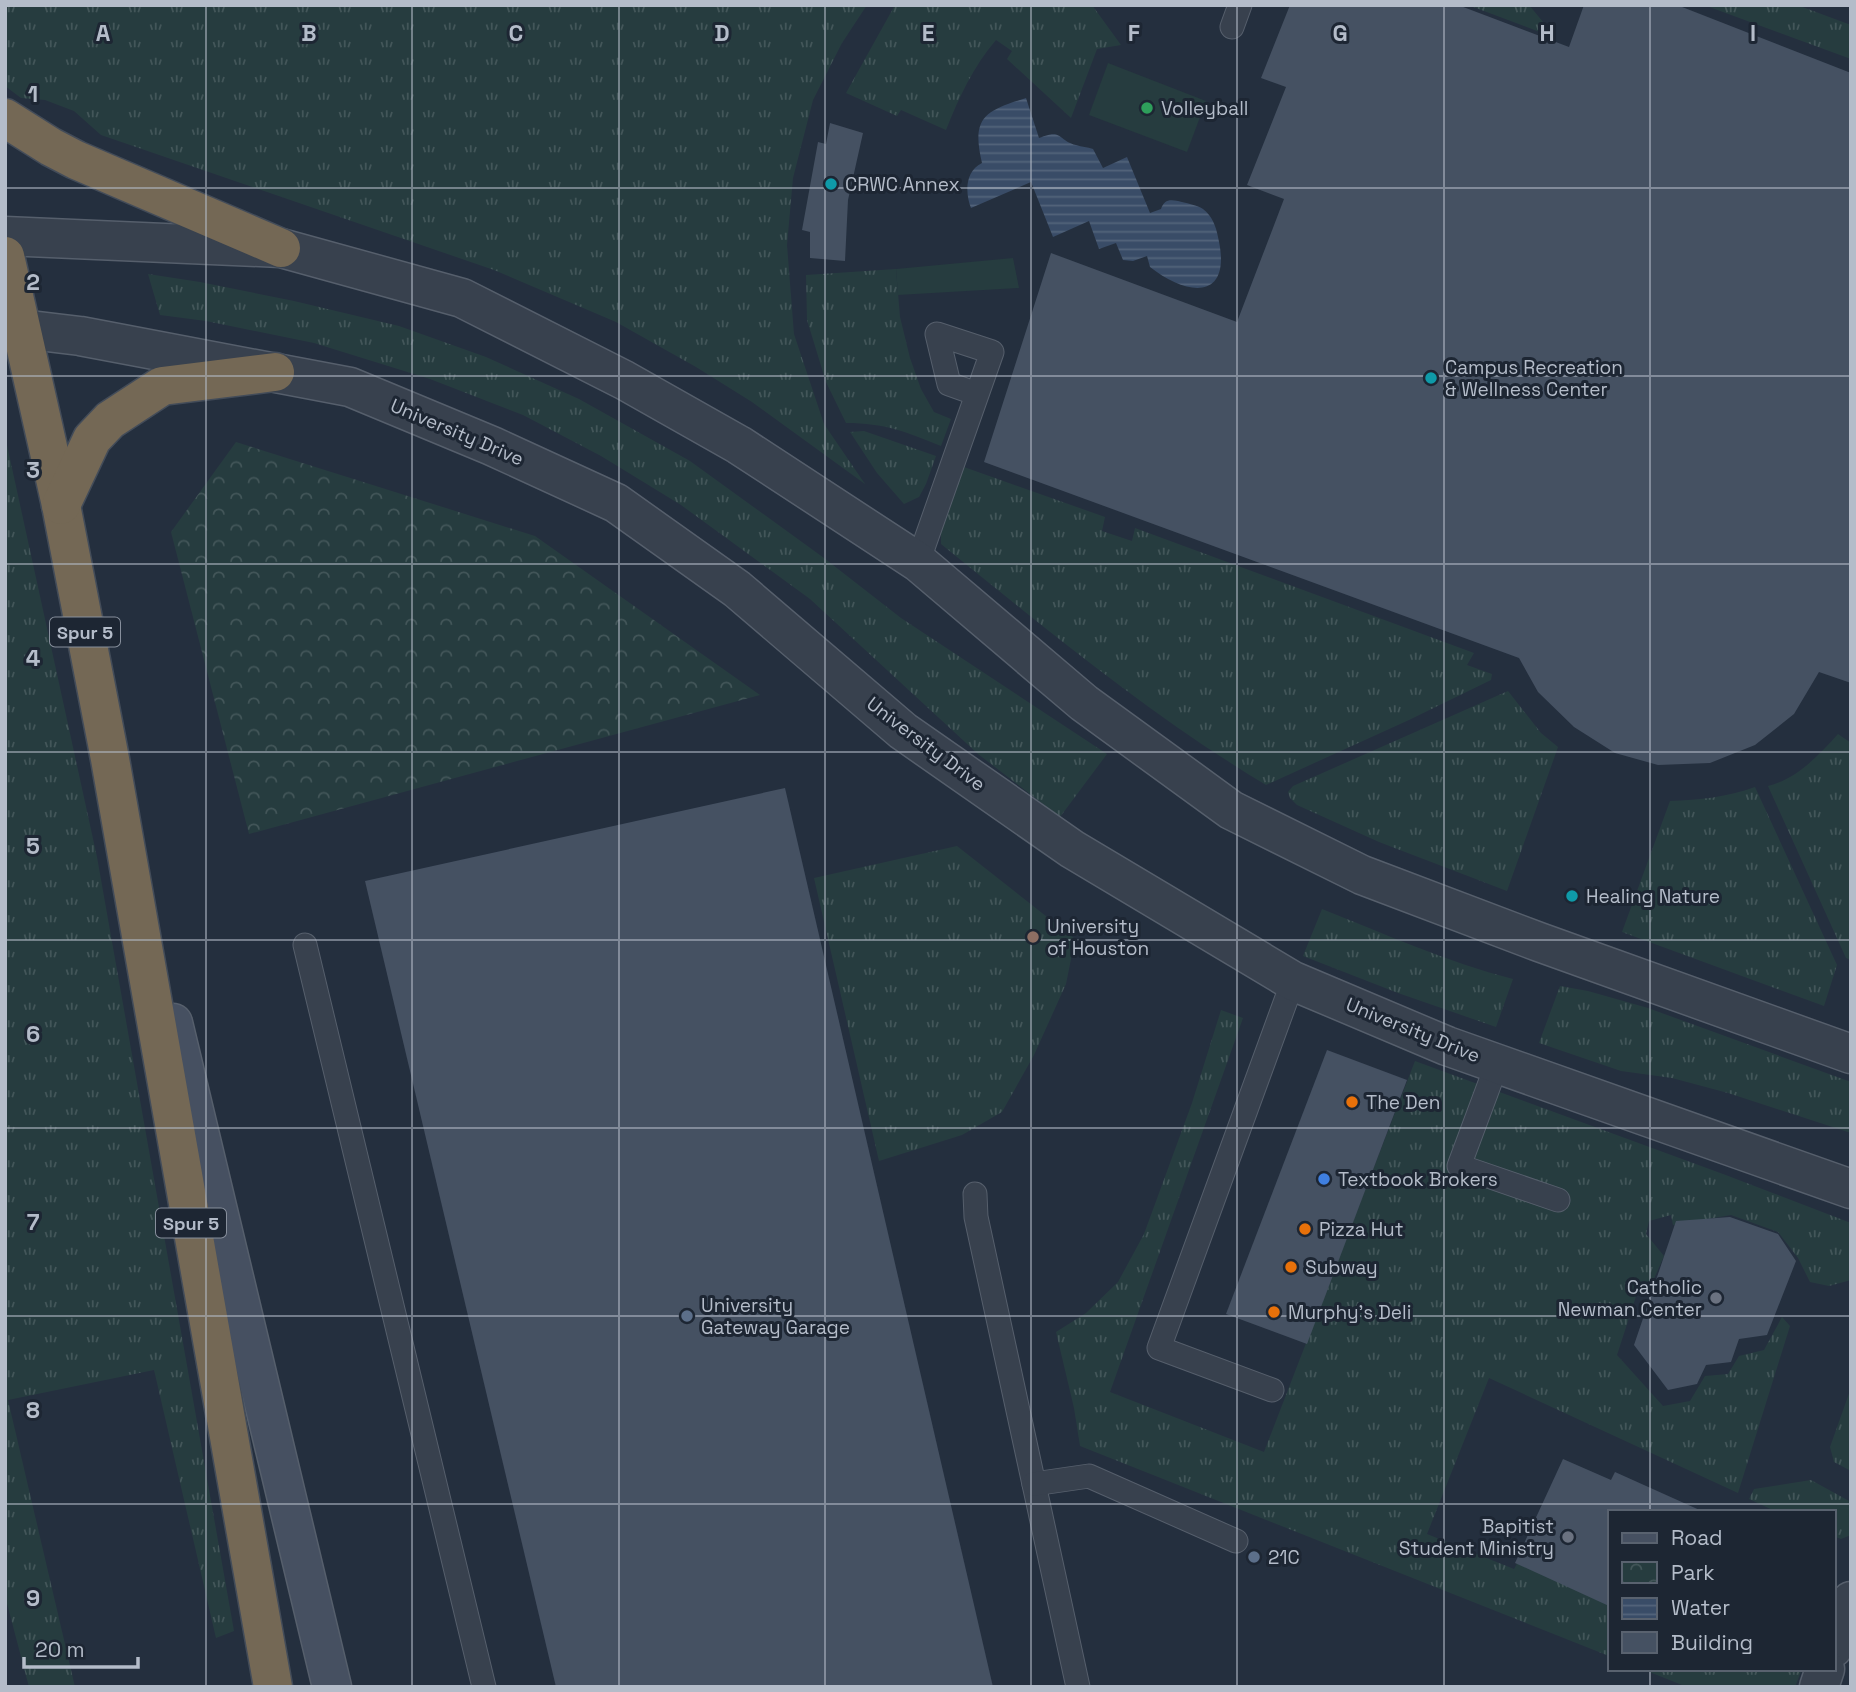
<svg xmlns="http://www.w3.org/2000/svg" width="1856" height="1692" viewBox="0 0 1856 1692" font-family="'Space Grotesk',sans-serif">
  <style>
    .grass { fill: url(#grass-tufts) }
    .park { fill: url(#park-crowns) }
    .garden { fill: #263c3f }
    .water { fill: url(#water-rules) }
    .building { fill: #455162 }
    .lines { fill: none; stroke-linecap: round; stroke-linejoin: round }
    .lane-casing { stroke: #565f6c; stroke-width: 25 }
    .street-casing { stroke: #565f6c; stroke-width: 41 }
    .secondary-casing { stroke: #565f6c; stroke-width: 41 }
    .highway-casing { stroke: #434c59; stroke-width: 41 }
    .lane { stroke: #38414e; stroke-width: 23 }
    .street { stroke: #38414e; stroke-width: 38 }
    .secondary { stroke: #465061; stroke-width: 38 }
    .highway { stroke: #746855; stroke-width: 38 }
    .grid { fill: none; stroke: #b4bcc9; stroke-width: 2; stroke-opacity: 0.55 }
    .leisure-dot { fill: #2e9e5b; stroke: #1d2633; stroke-width: 2.5 }
    .culture-dot { fill: #0f9aa8; stroke: #1d2633; stroke-width: 2.5 }
    .education-dot { fill: #8d6e63; stroke: #1d2633; stroke-width: 2.5 }
    .food-dot { fill: #e8710a; stroke: #1d2633; stroke-width: 2.5 }
    .shop-dot { fill: #3f7fe0; stroke: #1d2633; stroke-width: 2.5 }
    .worship-dot { fill: #6b7280; stroke: #1d2633; stroke-width: 2.5 }
    .service-dot { fill: #5c6f8a; stroke: #1d2633; stroke-width: 2.5 }
    .labels { text-anchor: middle; dominant-baseline: central; stroke-width: 6; stroke-linejoin: round; paint-order: stroke }
    .shield { fill: #1d2633; stroke: #878f9c; stroke-width: 2 }
    .shield-label { font-size: 18px; font-weight: bold; fill: #b4bcc9 }
    .poi-label { font-size: 19px; fill: #b4bcc9; stroke: #1d2633; text-anchor: start }
    .street-label { font-size: 19px; fill: #b4bcc9; stroke: #1d2633 }
    .grid-label { font-size: 23px; text-anchor: middle; font-weight: bold; fill: #b4bcc9; stroke: #1d2633; stroke-width: 6; stroke-linejoin: round; paint-order: stroke }
  </style>
  <defs>
    <pattern id="grass-tufts" width="24" height="20" patternUnits="userSpaceOnUse" patternTransform="scale(1.75)"><rect width="24" height="20" fill="#263c3f"/><path d="M3 7l-1-3M5 7V3M7 7l1-3M15 17l-1-3M17 17v-4M19 17l1-3" fill="none" stroke="#435659"/></pattern>
    <pattern id="park-crowns" width="20" height="18" patternUnits="userSpaceOnUse" patternTransform="scale(1.75)"><rect width="20" height="18" fill="#263c3f"/><path d="M2 6a3 3 0 1 1 6 0M12 15a3 3 0 1 1 6 0" fill="none" stroke="#435659"/></pattern>
    <pattern id="water-rules" width="6" height="5" patternUnits="userSpaceOnUse" patternTransform="scale(1.75)"><rect width="6" height="5" fill="#394c67"/><path d="M0 2.5h6" fill="none" stroke="#53647b"/></pattern>
  </defs>
  <rect width="100%" height="100%" fill="#242f3e"/>
  <g class="grass">
    <polygon points="5,5 867,5 842,43 813,100 793,178 787,245 794,334 824,424 865,484 752,402 696,367 616,322 494,270 101,135 74,111 45,100 21,98 5,86"/>
    <path d="M895 5H1092L1121 45 1097 49 1071 118 1007 59 1012 51 996 40C973 67 959 97 946 130L901 110 897 116 846 93Z"/>
    <polygon points="1468,5 1529,5 1548,28 1545,34"/>
    <polygon points="1704,5 1797,5 1851,25 1851,59"/>
    <path d="M896 269 900 317 910 358 921 389 934 412 951 419 941 446C906 432 885 423 846 423L826 382 807 320 806 275Z"/>
    <polygon points="148,274 200,282 294,301 399,326 486,357 579,399 690,461 824,558 901,618 1107,754 1060,817 978,754 810,599 681,505 601,456 523,415 430,379 314,343 206,321 160,315"/>
    <polygon points="864,431 936,456 926,484 919,497 904,504 877,473 850,432"/>
    <polygon points="5,436 97,857 234,1631 216,1638 154,1370 8,1400 75,1687 29,1687 5,1596"/>
    <path d="M964 467 1105 517 1102 531 1132 541 1135 528 1474 653 1467 665 1492 674 1491 680 1409 720 1266 785C1150 715 1046 629 941 544V531Z"/>
    <polygon points="1508,691 1541,733 1558,747 1507,891 1379,842 1297,805 1290,798 1288,792 1293,786"/>
    <path d="M1838 734 1851 743V960L1846 958 1768 786C1797 779 1819 755 1838 734Z"/>
    <path d="M1755 787 1837 965 1824 1006 1622 932 1670 801C1700 800 1727 797 1755 787Z"/>
    <polygon points="957,846 1075,939 1066,984 1034,1055 1002,1112 962,1135 879,1161 814,878"/>
    <path d="M1322 909C1385 934 1447 962 1513 979L1496 1027 1398 993 1303 956Z"/>
    <polygon points="1560,986 1588,991 1648,1008 1851,1082 1851,1133 1728,1093 1672,1078 1621,1071 1539,1043"/>
    <polygon points="1221,1010 1243,1018 1110,1392 1264,1452 1415,1061 1723,1174 1851,1223 1851,1280 1829,1286 1810,1282 1798,1258 1778,1232 1731,1215 1673,1225 1671,1215 1649,1221 1646,1234 1664,1256 1653,1281 1640,1284 1617,1355 1663,1406 1690,1401 1705,1376 1728,1374 1739,1356 1764,1350 1782,1317 1790,1326 1738,1493 1489,1378 1427,1534 1514,1569 1518,1562 1609,1603 1609,1656 1080,1446 1074,1408 1056,1332 1086,1313 1118,1282 1144,1234 1192,1103"/>
    <polygon points="1851,1388 1851,1471 1834,1462 1830,1447"/>
    <polygon points="1811,1480 1851,1502 1851,1535 1841,1539 1833,1536 1833,1512 1777,1512 1749,1499 1754,1489"/>
    <polygon points="1642,1669 1802,1669 1795,1687 1687,1687"/>
  </g>
  <polygon class="park" points="236,442 535,536 760,695 249,834 171,532"/>
  <g class="garden">
    <polygon points="1108,63 1206,101 1187,152 1089,115"/>
    <polygon points="1013,258 1019,288 898,295 896,269"/>
  </g>
  <path class="water" d="M1026 98 1039 138C1063 128 1057 140 1076 145 1082 147 1087 147 1093 149L1103 168 1127 157 1150 213 1161 209C1164 200 1169 199 1178 201 1185 203 1197 205 1203 209 1212 216 1216 226 1218 237 1233 301 1188 297 1150 267L1147 256 1133 261 1123 260 1116 243 1099 249 1089 221 1053 237 1031 182 971 208C965 193 965 171 982 163 971 117 985 111 1026 98Z"/>
  <g class="building">
    <polygon points="1290,5 1458,5 1569,47 1584,5 1677,5 1851,73 1851,683 1819,672 1794,714 1755,745 1710,763 1658,765 1615,753 1574,727 1538,692 1519,658 984,462 1051,253 1237,322 1284,199 1247,185 1286,87 1261,78"/>
    <polygon points="830,123 863,133 848,200 845,261 810,258 810,232 802,230 818,142 826,144"/>
    <polygon points="785,788 993,1687 556,1687 365,881"/>
    <polygon points="1327,1050 1407,1080 1307,1344 1226,1314"/>
    <polygon points="1730,1217 1778,1234 1796,1261 1767,1335 1739,1339 1731,1362 1706,1365 1697,1384 1668,1390 1634,1345 1676,1221"/>
    <polygon points="1563,1459 1611,1480 1615,1472 1704,1512 1609,1512 1609,1606 1515,1563"/>
  </g>
  <g class="lines">
    <defs>
      <g id="lane">
        <polyline points="1232,27 1240,5"/>
        <polyline points="918,562 992,352 937,334 949,384 977,394"/>
        <polyline points="305,945 484,1687"/>
        <polyline points="1497,1064 1459,1166 1558,1200"/>
        <polyline points="975,1194 976,1217 1078,1687"/>
        <polyline points="1272,1390 1159,1348 1293,981"/>
        <polyline points="1034,1484 1089,1476 1236,1541"/>
      </g>
      <g id="street">
        <polyline points="5,236 281,248 462,298 624,380 739,445 918,562 1084,703 1231,810 1362,875 1539,942 1851,1054"/>
        <polyline points="5,327 80,336 350,387 492,446 616,503 737,589 903,731 1072,849 1293,981 1447,1046 1851,1189"/>
        <polyline points="1833,1648 1851,1601"/>
        <polyline points="1819,1687 1825,1669"/>
      </g>
      <polyline id="secondary" points="173,1023 332,1687"/>
      <g id="highway">
        <polyline points="5,118 51,147 76,160 281,248"/>
        <polyline points="5,256 61,505 110,759 273,1687"/>
        <polyline points="61,505 92,439 110,420 162,386 275,372"/>
      </g>
    </defs>
    <use href="#lane" class="lane-casing"/>
    <use href="#street" class="street-casing"/>
    <use href="#secondary" class="secondary-casing"/>
    <use href="#highway" class="highway-casing"/>
    <use href="#lane" class="lane"/>
    <use href="#street" class="street"/>
    <use href="#secondary" class="secondary"/>
    <use href="#highway" class="highway"/>
  </g>
  <path class="grid" d="M206 5V1687M412 5V1687M619 5V1687M825 5V1687M1031 5V1687M1237 5V1687M1444 5V1687M1650 5V1512M5 188H1851M5 376H1851M5 564H1851M5 752H1851M5 940H1851M5 1128H1851M5 1316H1851M5 1504H1851M1650 1669V1687"/>
  <circle class="leisure-dot" cx="1147" cy="108" r="7"/>
  <g class="culture-dot">
    <circle cx="831" cy="184" r="7"/>
    <circle cx="1431" cy="378" r="7"/>
    <circle cx="1572" cy="896" r="7"/>
  </g>
  <circle class="education-dot" cx="1033" cy="937" r="7"/>
  <g class="food-dot">
    <circle cx="1352" cy="1102" r="7"/>
    <circle cx="1305" cy="1229" r="7"/>
    <circle cx="1291" cy="1267" r="7"/>
    <circle cx="1274" cy="1312" r="7"/>
  </g>
  <circle class="shop-dot" cx="1324" cy="1179" r="7"/>
  <g class="worship-dot">
    <circle cx="1716" cy="1298" r="7"/>
    <circle cx="1568" cy="1537" r="7"/>
  </g>
  <g class="service-dot">
    <circle cx="687" cy="1316" r="7"/>
    <circle cx="1254" cy="1557" r="7"/>
  </g>
  <g class="labels">
    <g class="shield">
      <rect x="50" y="617.5" width="70" height="29" rx="5"/>
      <rect x="156" y="1208.5" width="70" height="29" rx="5"/>
    </g>
    <g class="shield-label">
      <text x="85" y="632">Spur 5</text>
      <text x="191" y="1223">Spur 5</text>
    </g>
    <g class="poi-label">
      <text x="1161" y="108">Volleyball</text>
      <text x="845" y="184">CRWC Annex</text>
      <text x="1445" y="367">Campus Recreation<tspan x="1445" dy="22">&amp; Wellness Center</tspan></text>
      <text x="1586" y="896">Healing Nature</text>
      <text x="1047" y="926">University<tspan x="1047" dy="22">of Houston</tspan></text>
      <text x="1366" y="1102">The Den</text>
      <text x="1338" y="1179">Textbook Brokers</text>
      <text x="1319" y="1229">Pizza Hut</text>
      <text x="1305" y="1267">Subway</text>
      <text x="1702" y="1287" text-anchor="end">Catholic<tspan x="1702" dy="22">Newman Center</tspan></text>
      <text x="701" y="1305">University<tspan x="701" dy="22">Gateway Garage</tspan></text>
      <text x="1288" y="1312">Murphy's Deli</text>
      <text x="1554" y="1526" text-anchor="end">Bapitist<tspan x="1554" dy="22">Student Ministry</tspan></text>
      <text x="1268" y="1557">21C</text>
    </g>
    <g class="street-label">
      <text transform="translate(457 432) rotate(23)">University Drive</text>
      <text transform="translate(926 744) rotate(37)">University Drive</text>
      <text transform="translate(1413 1030) rotate(22)">University Drive</text>
    </g>
  </g>
  <g class="grid-label">
    <text x="103" y="41">A</text>
    <text x="309" y="41">B</text>
    <text x="516" y="41">C</text>
    <text x="722" y="41">D</text>
    <text x="928" y="41">E</text>
    <text x="1134" y="41">F</text>
    <text x="1340" y="41">G</text>
    <text x="1547" y="41">H</text>
    <text x="1753" y="41">I</text>
    <text x="33" y="102">1</text>
    <text x="33" y="290">2</text>
    <text x="33" y="478">3</text>
    <text x="33" y="666">4</text>
    <text x="33" y="854">5</text>
    <text x="33" y="1042">6</text>
    <text x="33" y="1230">7</text>
    <text x="33" y="1418">8</text>
    <text x="33" y="1606">9</text>
  </g>
  <rect width="1856" height="1692" fill="none" stroke="#b4bcc9" stroke-width="14"/>
  <rect x="1608" y="1510" width="228" height="161" fill="#1d2633" stroke="#59626f" stroke-width="2"/>
  <rect x="1622" y="1533" width="35" height="10" fill="#465061" stroke="#59626f" stroke-width="2"/>
  <text x="1671" y="1545" font-size="21" fill="#b4bcc9">Road</text>
  <rect x="1622" y="1562" width="35" height="21" fill="url(#park-crowns)" stroke="#59626f" stroke-width="2"/>
  <text x="1671" y="1580" font-size="21" fill="#b4bcc9">Park</text>
  <rect x="1622" y="1598" width="35" height="21" fill="url(#water-rules)" stroke="#59626f" stroke-width="2"/>
  <text x="1671" y="1615" font-size="21" fill="#b4bcc9">Water</text>
  <rect x="1622" y="1632" width="35" height="21" fill="#455162" stroke="#59626f" stroke-width="2"/>
  <text x="1671" y="1650" font-size="21" fill="#b4bcc9">Building</text>
  <path d="M24 1657v10h114v-10" fill="none" stroke="#b4bcc9" stroke-width="3.5"/>
  <text x="35" y="1657" font-size="21" fill="#b4bcc9" stroke="#1d2633" stroke-width="5" paint-order="stroke">20 m</text>
</svg>
